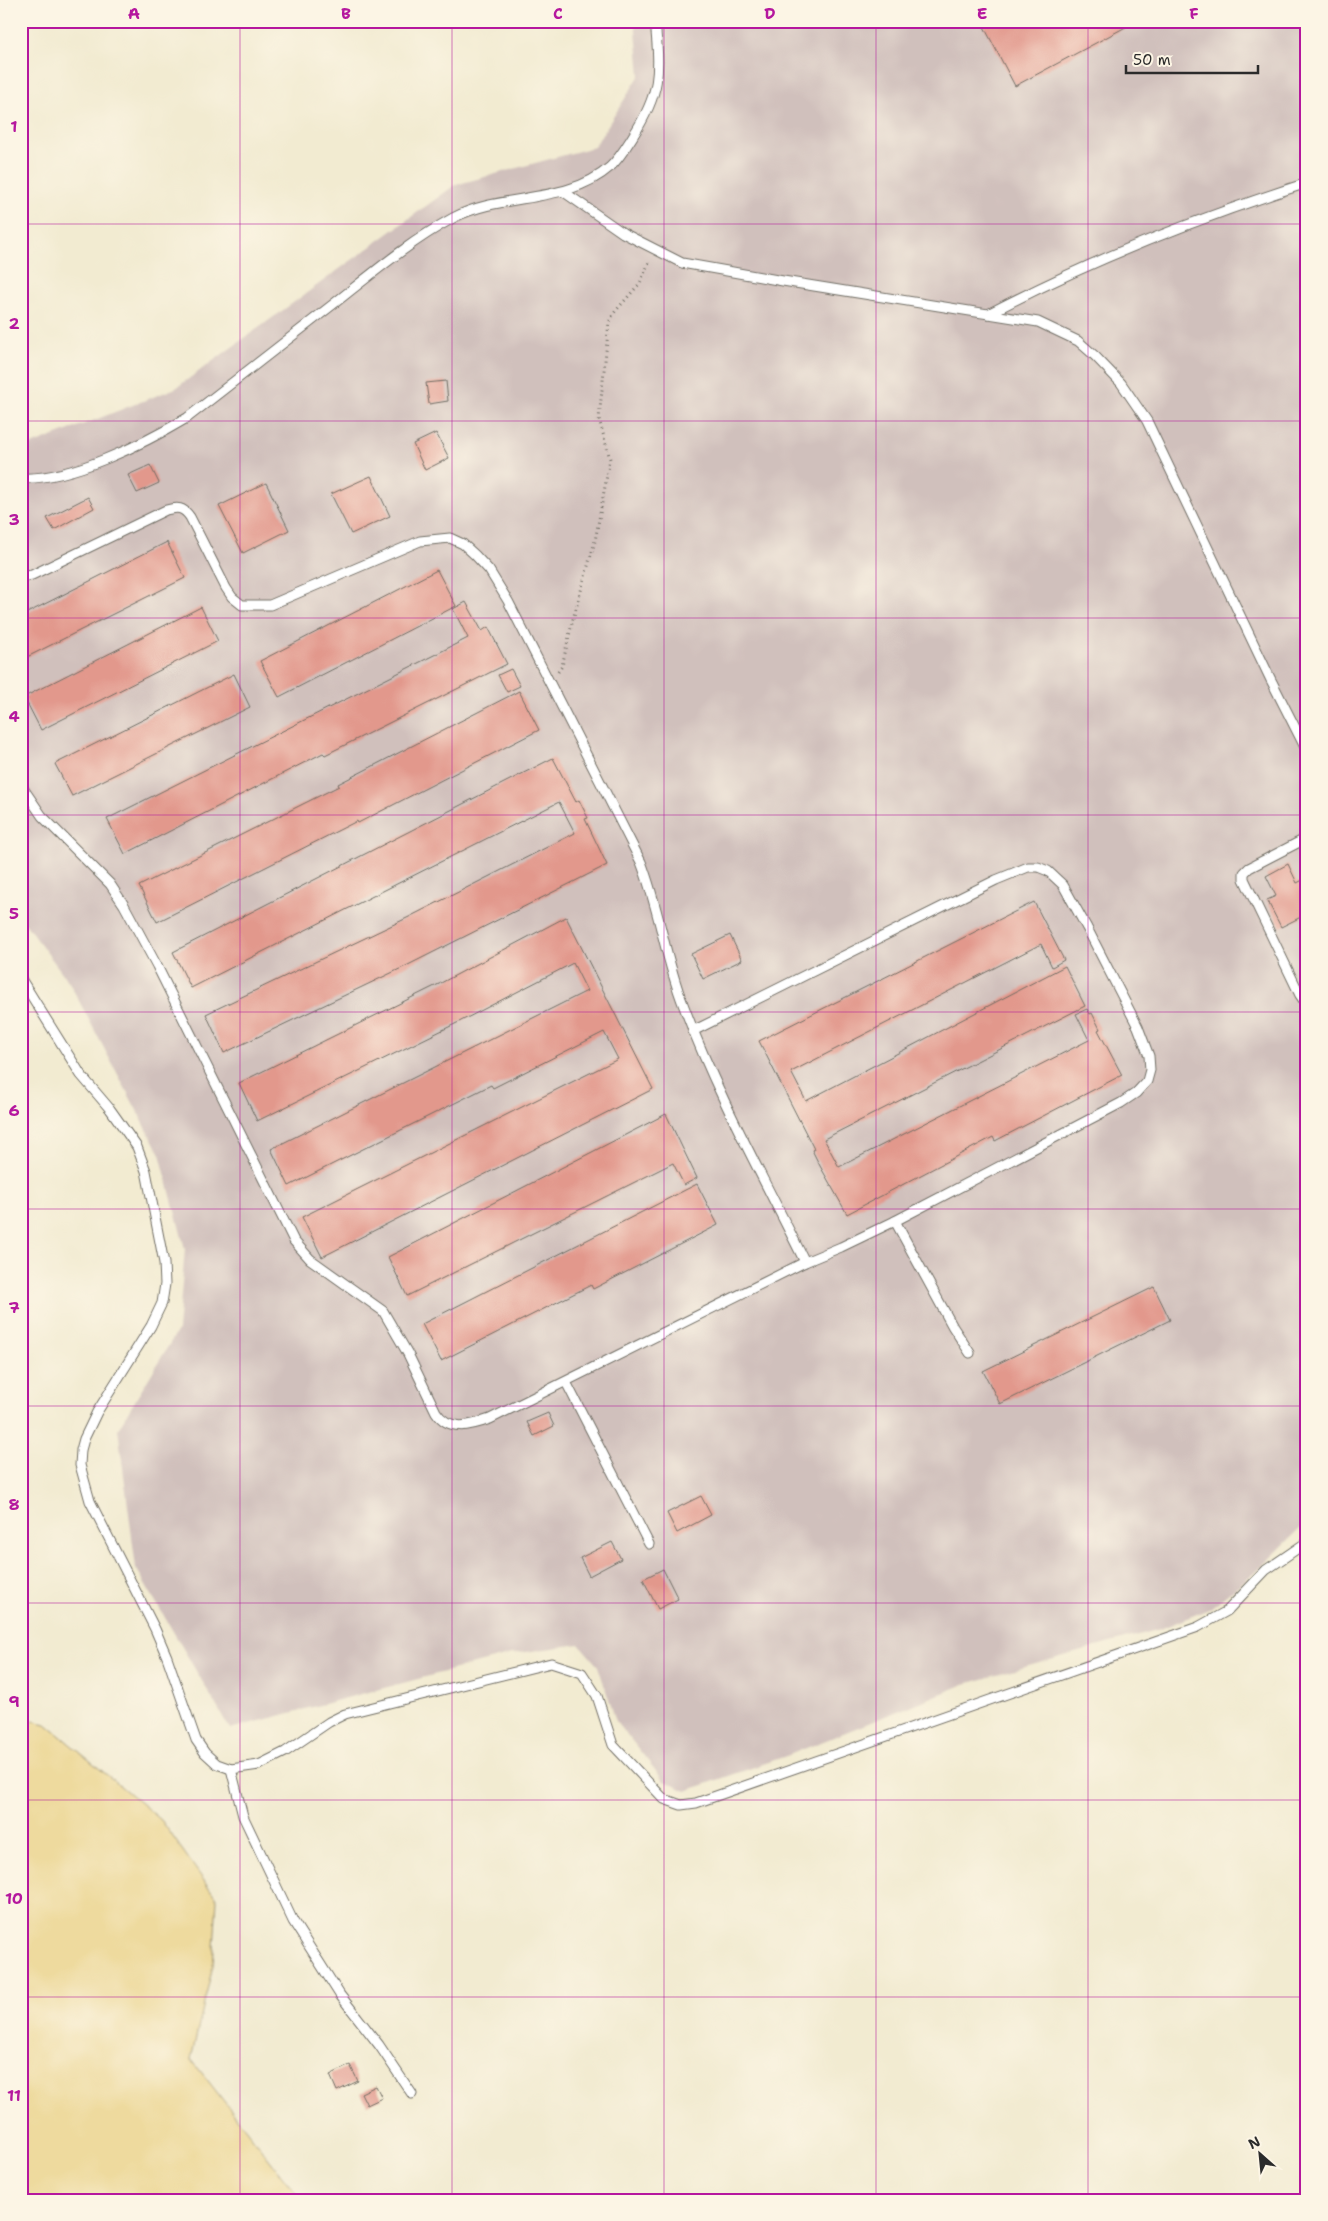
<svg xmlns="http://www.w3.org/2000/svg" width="1328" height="2221" viewBox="0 0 1328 2221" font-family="'Shantell Sans',sans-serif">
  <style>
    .industrial { fill: #d0c0bc }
    .sand { fill: #eeda9e; stroke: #8c8264 }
    .building { fill: #e2988c }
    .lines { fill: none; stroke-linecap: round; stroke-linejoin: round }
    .lane-casing { stroke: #716e65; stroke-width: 11 }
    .path { stroke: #716e65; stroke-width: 3; stroke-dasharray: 1 4; stroke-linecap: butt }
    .lane { stroke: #fff; stroke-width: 9 }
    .grid { fill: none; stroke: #b5179e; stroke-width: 1; stroke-opacity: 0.55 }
    .neatline { fill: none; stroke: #b5179e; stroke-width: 2 }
    .grid-label { font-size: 16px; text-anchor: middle; font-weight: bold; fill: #b5179e }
  </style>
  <rect width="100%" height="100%" fill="#fcf5e5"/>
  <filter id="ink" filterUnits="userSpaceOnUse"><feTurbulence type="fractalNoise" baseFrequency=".02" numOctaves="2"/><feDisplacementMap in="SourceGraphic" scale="10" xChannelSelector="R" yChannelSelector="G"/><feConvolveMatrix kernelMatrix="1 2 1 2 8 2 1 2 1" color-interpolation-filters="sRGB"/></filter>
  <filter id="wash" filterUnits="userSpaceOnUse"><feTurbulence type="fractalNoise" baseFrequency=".0096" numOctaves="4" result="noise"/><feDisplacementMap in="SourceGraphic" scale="20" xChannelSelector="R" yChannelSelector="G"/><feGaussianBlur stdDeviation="1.12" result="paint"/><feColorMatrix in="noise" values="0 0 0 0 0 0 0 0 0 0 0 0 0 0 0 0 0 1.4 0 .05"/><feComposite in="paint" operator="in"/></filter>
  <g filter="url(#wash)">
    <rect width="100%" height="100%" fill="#f2ebd1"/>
    <polygon class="industrial" points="635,21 1307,21 1307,1522 1260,1568 1209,1609 1160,1629 965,1684 789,1755 686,1791 664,1781 616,1721 598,1666 579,1644 512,1654 230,1729 136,1568 118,1429 178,1330 185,1249 160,1154 69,982 21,918 21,449 176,388 455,185 594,147 640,75"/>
    <polygon class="sand" points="21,1718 46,1724 161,1820 217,1899 213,1965 191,2059 301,2200 21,2200"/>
    <g id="blocks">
      <g class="building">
        <polygon points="981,21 1137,21 1015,86"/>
        <polygon points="446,381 448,401 429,404 426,383"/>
        <polygon points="436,433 449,458 425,470 413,444"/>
        <polygon points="150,465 159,483 137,493 128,475"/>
        <polygon points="371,476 390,516 351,534 331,494"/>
        <polygon points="266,483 289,530 243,553 219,506"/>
        <polygon points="88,497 94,508 54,530 47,518"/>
        <polygon points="167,542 185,578 21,660 21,616"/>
        <polygon points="437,570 456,606 279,697 260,661"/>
        <polygon points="466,602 482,631 488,627 507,664 325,755 323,753 125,854 107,819 468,638 453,609"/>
        <polygon points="201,607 218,641 41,730 24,697"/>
        <polygon points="511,669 520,686 507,692 498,675"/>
        <polygon points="234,674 250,707 72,796 55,764"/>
        <polygon points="519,691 539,730 358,823 357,821 157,922 139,886 339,786 338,784"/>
        <polygon points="553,758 576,802 579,800 588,818 585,819 607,865 408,965 224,1053 206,1014 407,918 575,833 559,802 191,988 173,952"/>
        <polygon points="1288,864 1297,883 1307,878 1307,914 1281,927 1267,900 1276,896 1266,876"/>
        <polygon points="1034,902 1064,960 1052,967 1041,944 791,1072 806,1101 1065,966 1085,1006 824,1139 839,1167 1089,1040 1076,1014 1087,1009 1090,1014 1092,1013 1100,1029 1098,1030 1122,1075 995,1141 993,1137 847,1214 820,1166 812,1150 814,1149 759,1041"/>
        <polygon points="566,917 653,1089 322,1257 302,1217 618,1059 604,1032 493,1088 491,1085 289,1186 271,1149 587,991 573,963 459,1022 257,1121 239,1083 439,984"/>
        <polygon points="730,935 742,960 703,979 691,954"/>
        <polygon points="666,1114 697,1178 684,1185 673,1163 407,1296 388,1257"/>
        <polygon points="697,1184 718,1225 593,1289 591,1285 441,1361 422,1324"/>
        <polygon points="1154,1287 1170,1320 1000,1404 983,1371"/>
        <polygon points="548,1413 554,1426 534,1436 527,1422"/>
        <polygon points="701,1496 711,1515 677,1533 667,1513"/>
        <polygon points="612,1542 621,1559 589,1576 580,1558"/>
        <polygon points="663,1569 678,1599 658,1609 643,1579"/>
        <polygon points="350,2065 358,2081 337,2091 330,2075"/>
        <polygon points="376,2086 382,2098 367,2105 361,2093"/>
      </g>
    </g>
  </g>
  <g filter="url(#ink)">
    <use href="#blocks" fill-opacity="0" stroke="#716e65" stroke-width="1"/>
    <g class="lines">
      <defs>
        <g id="lane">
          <polyline points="564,192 623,233 682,263 783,281 1038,322 1078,341 1095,356 1121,383 1147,421 1271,680 1307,751"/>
          <path d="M988 314C1089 261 1198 218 1307 183"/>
          <path d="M21 478C70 481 145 443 187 418 237 379 286 341 336 302 374 272 411 241 453 218 502 192 567 205 610 167 619 159 626 147 633 136 661 92 660 73 655 21"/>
          <path d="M21 577 32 575 166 510C178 507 183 507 190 517L226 588 232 597 242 605H270L420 541 450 538 463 544 475 555 489 570 508 601 641 862C659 908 665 958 683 1004 716 1093 763 1177 805 1262"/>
          <path d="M21 785 42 816 110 884 124 905 157 966 294 1241 310 1259 383 1311 408 1354 436 1412C449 1432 470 1426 490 1419L805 1262 841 1247 895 1221 1121 1103 1136 1093 1147 1081 1150 1070 1149 1056 1138 1027 1087 928 1063 885 1048 871 1038 867H1028L996 880 693 1031"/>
          <polyline points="1307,838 1249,868 1244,873 1244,879 1300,995 1307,1005"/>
          <polyline points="21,979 81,1075 110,1109 137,1147 146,1171 164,1263 165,1284 162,1303 151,1326 97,1412 84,1439 81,1450 80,1465 90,1501 155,1629 167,1657 196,1740 205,1753 217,1764 231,1769 259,1765 285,1752 329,1722 345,1714 551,1663 582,1673 597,1696 613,1745 664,1799 681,1805 696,1803 1198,1627 1227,1611 1266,1570 1307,1542"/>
          <polyline points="895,1221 953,1327 970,1353"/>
          <polyline points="566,1382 649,1544"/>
          <polyline points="231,1769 243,1816 293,1921 340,1995 379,2045 412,2094"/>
        </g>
      </defs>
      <use href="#lane" class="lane-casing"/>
      <polyline class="path" points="558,672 562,666 573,619 595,541 610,459 599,419 609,322 614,313 640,283 650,260"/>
      <use href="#lane" class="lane"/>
    </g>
  </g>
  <path class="grid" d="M240 21V2200M452 21V2200M664 21V2200M876 21V2200M1088 21V2200M21 224H1307M21 421H1307M21 618H1307M21 815H1307M21 1012H1307M21 1209H1307M21 1406H1307M21 1603H1307M21 1800H1307M21 1997H1307"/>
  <rect width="1328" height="2221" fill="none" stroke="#fcf5e5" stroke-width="55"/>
  <g transform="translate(1260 2154) rotate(333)" stroke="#fcf5e5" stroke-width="4" paint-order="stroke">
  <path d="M0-4L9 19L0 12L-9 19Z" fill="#2b2b2b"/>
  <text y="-8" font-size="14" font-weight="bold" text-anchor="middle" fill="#2b2b2b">N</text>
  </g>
  <path d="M1126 65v8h132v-8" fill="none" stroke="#2b2b2b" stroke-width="2.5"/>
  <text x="1133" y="65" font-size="15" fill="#2b2b2b" stroke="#fcf5e5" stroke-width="4" paint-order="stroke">50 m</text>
  <rect x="28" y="28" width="1272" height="2166" class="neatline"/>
  <g class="grid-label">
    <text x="134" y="19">A</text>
    <text x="346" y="19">B</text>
    <text x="558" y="19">C</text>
    <text x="770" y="19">D</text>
    <text x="982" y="19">E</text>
    <text x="1194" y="19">F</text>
    <text x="14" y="132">1</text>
    <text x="14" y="329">2</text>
    <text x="14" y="525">3</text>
    <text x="14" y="722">4</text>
    <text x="14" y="919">5</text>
    <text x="14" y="1116">6</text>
    <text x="14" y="1313">7</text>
    <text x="14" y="1510">8</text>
    <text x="14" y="1707">9</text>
    <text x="14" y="1904">10</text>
    <text x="14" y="2101">11</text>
  </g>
</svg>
